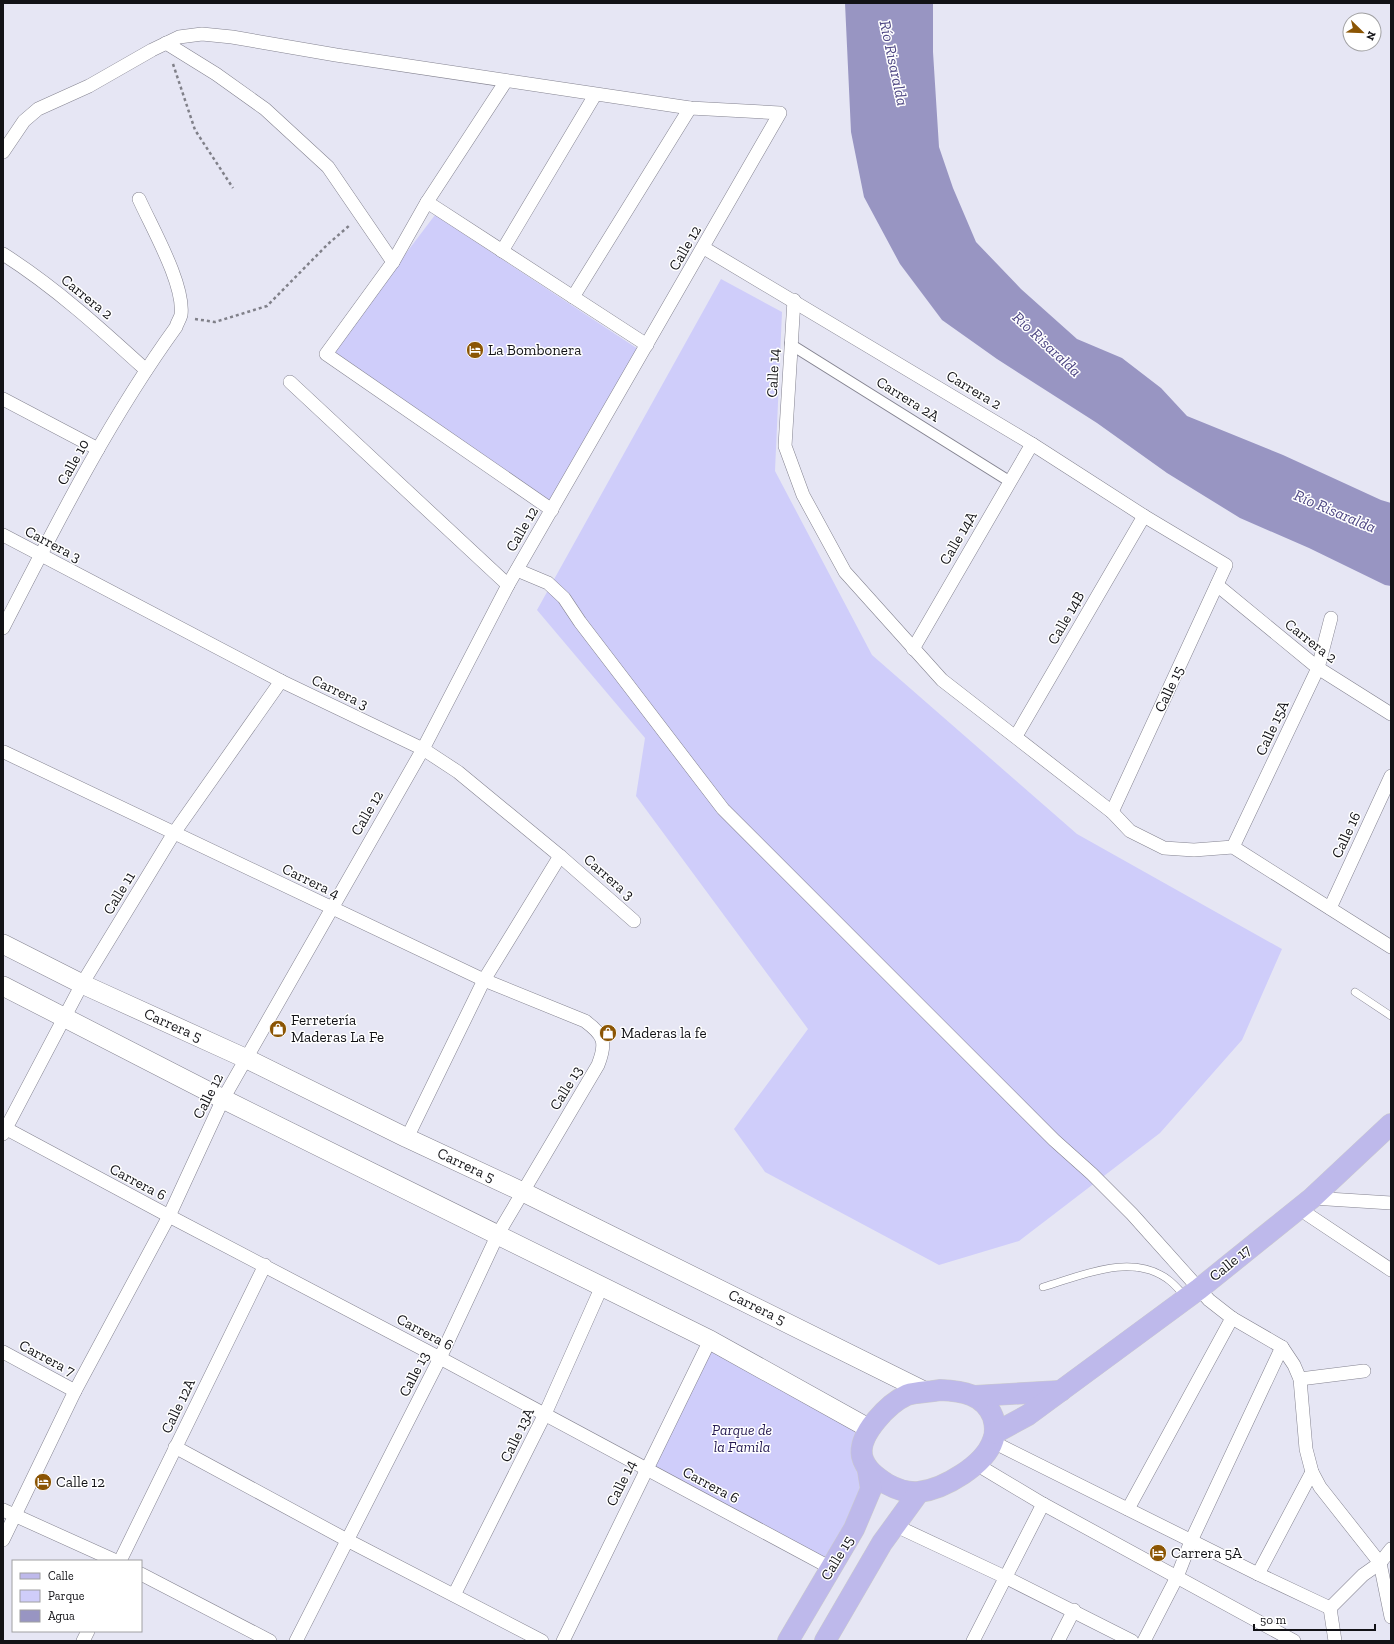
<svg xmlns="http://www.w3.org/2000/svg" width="1394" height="1644" viewBox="0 0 1394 1644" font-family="'Zilla Slab',serif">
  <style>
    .green { fill: #cfcdfa }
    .water { fill: #9895c2 }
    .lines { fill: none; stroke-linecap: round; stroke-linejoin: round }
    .service-casing { stroke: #848390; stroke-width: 8 }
    .pedestrian-casing { stroke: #848390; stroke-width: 12 }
    .minor-casing { stroke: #848390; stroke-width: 14 }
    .secondary-casing { stroke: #848390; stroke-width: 20 }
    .primary-casing { stroke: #cbcbcc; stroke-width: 22 }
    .path { stroke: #808089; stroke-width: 2.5; stroke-dasharray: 3 3; stroke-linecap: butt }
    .service { stroke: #fff; stroke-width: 7 }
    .pedestrian { stroke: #fff; stroke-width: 10 }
    .minor { stroke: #fff; stroke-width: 13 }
    .secondary { stroke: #fff; stroke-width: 19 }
    .primary { stroke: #beb9eb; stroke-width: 21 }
    .labels { text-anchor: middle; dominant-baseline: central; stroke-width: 3; stroke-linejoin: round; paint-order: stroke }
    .street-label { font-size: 15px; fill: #121216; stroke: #fff }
    .poi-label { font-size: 15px; fill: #121216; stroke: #fff; text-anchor: start }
    .park-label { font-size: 15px; font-style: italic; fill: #281d55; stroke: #fff }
    .water-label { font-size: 16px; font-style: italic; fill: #504985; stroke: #fff }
  </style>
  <rect width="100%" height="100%" fill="#e6e6f4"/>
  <g class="green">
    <polygon points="435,215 638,349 551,506 331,352"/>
    <polygon points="721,279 782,312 775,471 872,655 1077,834 1282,949 1242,1040 1160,1133 1019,1241 939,1265 765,1172 734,1129 808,1029 636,796 645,738 537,610"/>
    <polygon points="710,1340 870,1429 868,1470 831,1568 647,1468"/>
  </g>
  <polygon class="water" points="845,3 933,3 933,52 939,147 953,188 976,242 1021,289 1077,339 1122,358 1161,388 1187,416 1283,455 1381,500 1391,503 1391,586 1385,585 1309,548 1240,518 1167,473 1097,423 997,359 942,320 900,264 864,197 851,132"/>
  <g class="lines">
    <defs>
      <g id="service">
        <polyline points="1355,992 1391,1016"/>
        <path d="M1043 1287C1081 1276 1133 1251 1170 1281 1175 1285 1180 1291 1185 1296"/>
      </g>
      <polyline id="pedestrian" points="790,344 1009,481"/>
      <g id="minor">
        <polyline points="166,43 216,74 265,109 328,167 393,262"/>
        <polyline points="506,81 427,202 393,262 326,354 552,510"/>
        <polyline points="3,152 24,121 38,109 89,86 152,50 179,37 202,34 232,37 336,55 690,108 780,113 508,585 423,749 223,1099 169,1216 75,1391 3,1540"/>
        <polyline points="427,202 647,345"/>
        <polyline points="704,248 1032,444 1144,516 1226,565 1112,812"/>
        <polyline points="502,251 595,95"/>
        <path d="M3 254C55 287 101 329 146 370"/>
        <polyline points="573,297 690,108"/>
        <polyline points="794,300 785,446 803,495 845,572 942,680 1112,812 1130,831 1164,848 1194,850 1233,847 1391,947"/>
        <polyline points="290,382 508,585"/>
        <polyline points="3,399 98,449"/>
        <polyline points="3,535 281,681 423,749 458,772 560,856 634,921"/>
        <polyline points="517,570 548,583 564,598 580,622 723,809 1054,1140 1092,1174 1132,1214 1209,1300 1232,1318 1282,1347 1294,1365 1300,1379 1306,1449 1312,1472 1320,1487 1380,1563 1391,1617"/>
        <polyline points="1217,585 1318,668 1391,714"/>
        <path d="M3 628C56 525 108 421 176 327 177 323 180 319 181 315 185 285 152 228 139 199"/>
        <polyline points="913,649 1032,444"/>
        <polyline points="1016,736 1144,516"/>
        <path d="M4 752 484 980 585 1021C604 1035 607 1042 598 1065L498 1234 440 1358 296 1641"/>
        <polyline points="1233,847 1318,668 1331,618"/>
        <polyline points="1330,908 1391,776"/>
        <polyline points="3,1127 169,1216 440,1358 831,1568"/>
        <polyline points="3,1134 82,984 174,833 281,681"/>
        <polyline points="407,1138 484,980 560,856"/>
        <polyline points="1312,1198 1391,1203"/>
        <polyline points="1298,1208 1391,1270"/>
        <polyline points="3,1352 75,1391"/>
        <polyline points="1300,1379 1364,1371"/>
        <polyline points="993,1442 1258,1574 1330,1608"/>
        <polyline points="175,1447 347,1540 542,1641"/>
        <polyline points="976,1464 1043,1504 1294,1641"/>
        <polyline points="1128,1509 1232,1318"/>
        <polyline points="3,1510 116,1561"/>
        <polyline points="894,1525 1005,1577 1132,1641"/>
        <polyline points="120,1561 265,1265"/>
        <polyline points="141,1574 270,1641"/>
        <polyline points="1258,1574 1312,1472"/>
        <polyline points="454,1595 545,1414 602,1286"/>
        <polyline points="83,1641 88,1631"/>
        <polyline points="563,1641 710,1340"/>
        <polyline points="973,1641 1043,1504"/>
        <polyline points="1058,1641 1074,1610"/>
        <polyline points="1144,1641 1177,1577 1191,1541 1282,1347"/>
        <polyline points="1335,1641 1330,1608 1363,1575 1380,1563 1391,1549"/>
      </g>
      <g id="secondary">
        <polyline points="3,944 82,984 247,1059 407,1138 523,1192 926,1392"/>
        <polyline points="3,986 223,1099 710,1340 870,1429"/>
      </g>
      <g id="primary">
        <path d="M940 1390C962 1391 984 1394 993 1417 995 1424 996 1433 993 1440 985 1465 944 1489 919 1492 908 1493 896 1489 887 1484 876 1477 865 1469 862 1456 858 1434 889 1403 907 1395 917 1392 930 1392 940 1390Z"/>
        <polyline points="975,1396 1061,1391"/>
        <polyline points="995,1433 1028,1415 1199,1289 1312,1198 1391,1124"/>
        <polyline points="788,1641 854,1529 871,1489 868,1470"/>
        <polyline points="825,1641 882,1543 919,1492"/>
      </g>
    </defs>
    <use href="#service" class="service-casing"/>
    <use href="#pedestrian" class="pedestrian-casing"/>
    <use href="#minor" class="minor-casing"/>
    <use href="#secondary" class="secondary-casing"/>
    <use href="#primary" class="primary-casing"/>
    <g class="path">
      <polyline points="173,64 195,130 233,188"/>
      <polyline points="195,319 215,322 267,306 328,244 350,225"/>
    </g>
    <use href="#service" class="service"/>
    <use href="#pedestrian" class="pedestrian"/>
    <use href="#minor" class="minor"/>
    <use href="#secondary" class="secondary"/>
    <use href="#primary" class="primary"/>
  </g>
  <defs>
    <symbol id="hotel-disc" viewBox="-11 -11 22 22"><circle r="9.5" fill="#8b5504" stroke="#fff"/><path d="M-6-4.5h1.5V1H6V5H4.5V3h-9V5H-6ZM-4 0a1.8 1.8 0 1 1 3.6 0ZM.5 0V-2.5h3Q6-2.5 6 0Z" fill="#fff"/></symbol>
    <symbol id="shop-disc" viewBox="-11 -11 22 22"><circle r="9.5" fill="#8b5504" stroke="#fff"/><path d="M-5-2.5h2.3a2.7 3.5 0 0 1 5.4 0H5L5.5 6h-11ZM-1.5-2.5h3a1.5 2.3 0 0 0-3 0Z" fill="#fff"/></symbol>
  </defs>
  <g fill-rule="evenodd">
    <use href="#hotel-disc" x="465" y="340" width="20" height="20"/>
    <use href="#shop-disc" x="268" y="1019" width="20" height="20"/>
    <use href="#shop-disc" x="598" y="1023" width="20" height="20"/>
    <use href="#hotel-disc" x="33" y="1472" width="20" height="20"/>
    <use href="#hotel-disc" x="1148" y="1543" width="20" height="20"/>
  </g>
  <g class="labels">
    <g class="street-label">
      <text transform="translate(685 248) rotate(-60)">Calle 12</text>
      <text transform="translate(87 297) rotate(39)">Carrera 2</text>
      <text transform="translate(773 373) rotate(-87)">Calle 14</text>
      <text transform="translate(974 390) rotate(31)">Carrera 2</text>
      <text transform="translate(908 399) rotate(32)">Carrera 2A</text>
      <text transform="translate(73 462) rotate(-61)">Calle 10</text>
      <text transform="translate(522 529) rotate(-60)">Calle 12</text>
      <text transform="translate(958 538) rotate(-60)">Calle 14A</text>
      <text transform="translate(53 544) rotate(28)">Carrera 3</text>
      <text transform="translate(1066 618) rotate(-60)">Calle 14B</text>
      <text transform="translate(1311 641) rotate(38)">Carrera 2</text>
      <text transform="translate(1169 689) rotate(-65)">Calle 15</text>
      <text transform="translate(340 692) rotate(26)">Carrera 3</text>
      <text transform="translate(1272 728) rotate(-65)">Calle 15A</text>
      <text transform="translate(367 813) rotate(-60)">Calle 12</text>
      <text transform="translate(1346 835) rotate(-65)">Calle 16</text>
      <text transform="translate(609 877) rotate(41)">Carrera 3</text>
      <text transform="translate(311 881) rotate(26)">Carrera 4</text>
      <text transform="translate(119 893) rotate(-59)">Calle 11</text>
      <text transform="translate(173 1025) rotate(24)">Carrera 5</text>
      <text transform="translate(566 1088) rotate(-59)">Calle 13</text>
      <text transform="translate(208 1096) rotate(-63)">Calle 12</text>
      <text transform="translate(466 1165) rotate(25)">Carrera 5</text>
      <text transform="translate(138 1182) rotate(28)">Carrera 6</text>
      <text transform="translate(1230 1263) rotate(-39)">Calle 17</text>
      <text transform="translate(757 1307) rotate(26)">Carrera 5</text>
      <text transform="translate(425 1332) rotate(28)">Carrera 6</text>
      <text transform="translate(47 1358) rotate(28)">Carrera 7</text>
      <text transform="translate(414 1374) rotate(-63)">Calle 13</text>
      <text transform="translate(178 1406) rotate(-64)">Calle 12A</text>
      <text transform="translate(517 1435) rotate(-64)">Calle 13A</text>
      <text transform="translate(621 1483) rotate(-64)">Calle 14</text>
      <text transform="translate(711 1485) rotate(28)">Carrera 6</text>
      <text transform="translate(837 1558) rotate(-59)">Calle 15</text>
    </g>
    <g class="poi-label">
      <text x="488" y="350">La Bombonera</text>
      <text x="291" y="1020">Ferretería<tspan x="291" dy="17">Maderas La Fe</tspan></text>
      <text x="621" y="1033">Maderas la fe</text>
      <text x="56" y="1482">Calle 12</text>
      <text x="1171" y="1553">Carrera 5A</text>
    </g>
    <g class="park-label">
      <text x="742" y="1430">Parque de<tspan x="742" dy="17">la Famila</tspan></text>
    </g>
    <g class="water-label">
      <text transform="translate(894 63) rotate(78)">Río Risaralda</text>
      <text transform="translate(1047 344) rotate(43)">Río Risaralda</text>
      <text transform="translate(1335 511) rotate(23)">Río Risaralda</text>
    </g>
  </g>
  <rect width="1394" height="1644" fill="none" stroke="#121216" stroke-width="8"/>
  <rect x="12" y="1560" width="130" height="72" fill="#ffffff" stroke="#a0a0a2"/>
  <rect x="20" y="1573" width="20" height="6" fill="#beb9eb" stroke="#a0a0a2"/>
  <text x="48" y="1580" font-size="12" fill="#121216">Calle</text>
  <rect x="20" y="1590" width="20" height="12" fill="#cfcdfa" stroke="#a0a0a2"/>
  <text x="48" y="1600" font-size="12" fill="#121216">Parque</text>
  <rect x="20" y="1610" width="20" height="12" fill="#9895c2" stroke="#a0a0a2"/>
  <text x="48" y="1620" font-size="12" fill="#121216">Agua</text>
  <g transform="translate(1362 32) rotate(113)"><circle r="19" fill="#ffffff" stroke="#a0a0a2"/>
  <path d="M0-3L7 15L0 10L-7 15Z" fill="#8b5504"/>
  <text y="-6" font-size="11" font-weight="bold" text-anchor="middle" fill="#121216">N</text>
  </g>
  <path d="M1254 1624v6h121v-6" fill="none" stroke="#121216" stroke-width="2"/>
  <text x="1260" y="1624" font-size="12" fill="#121216" stroke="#ffffff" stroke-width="3" paint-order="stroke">50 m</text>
</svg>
